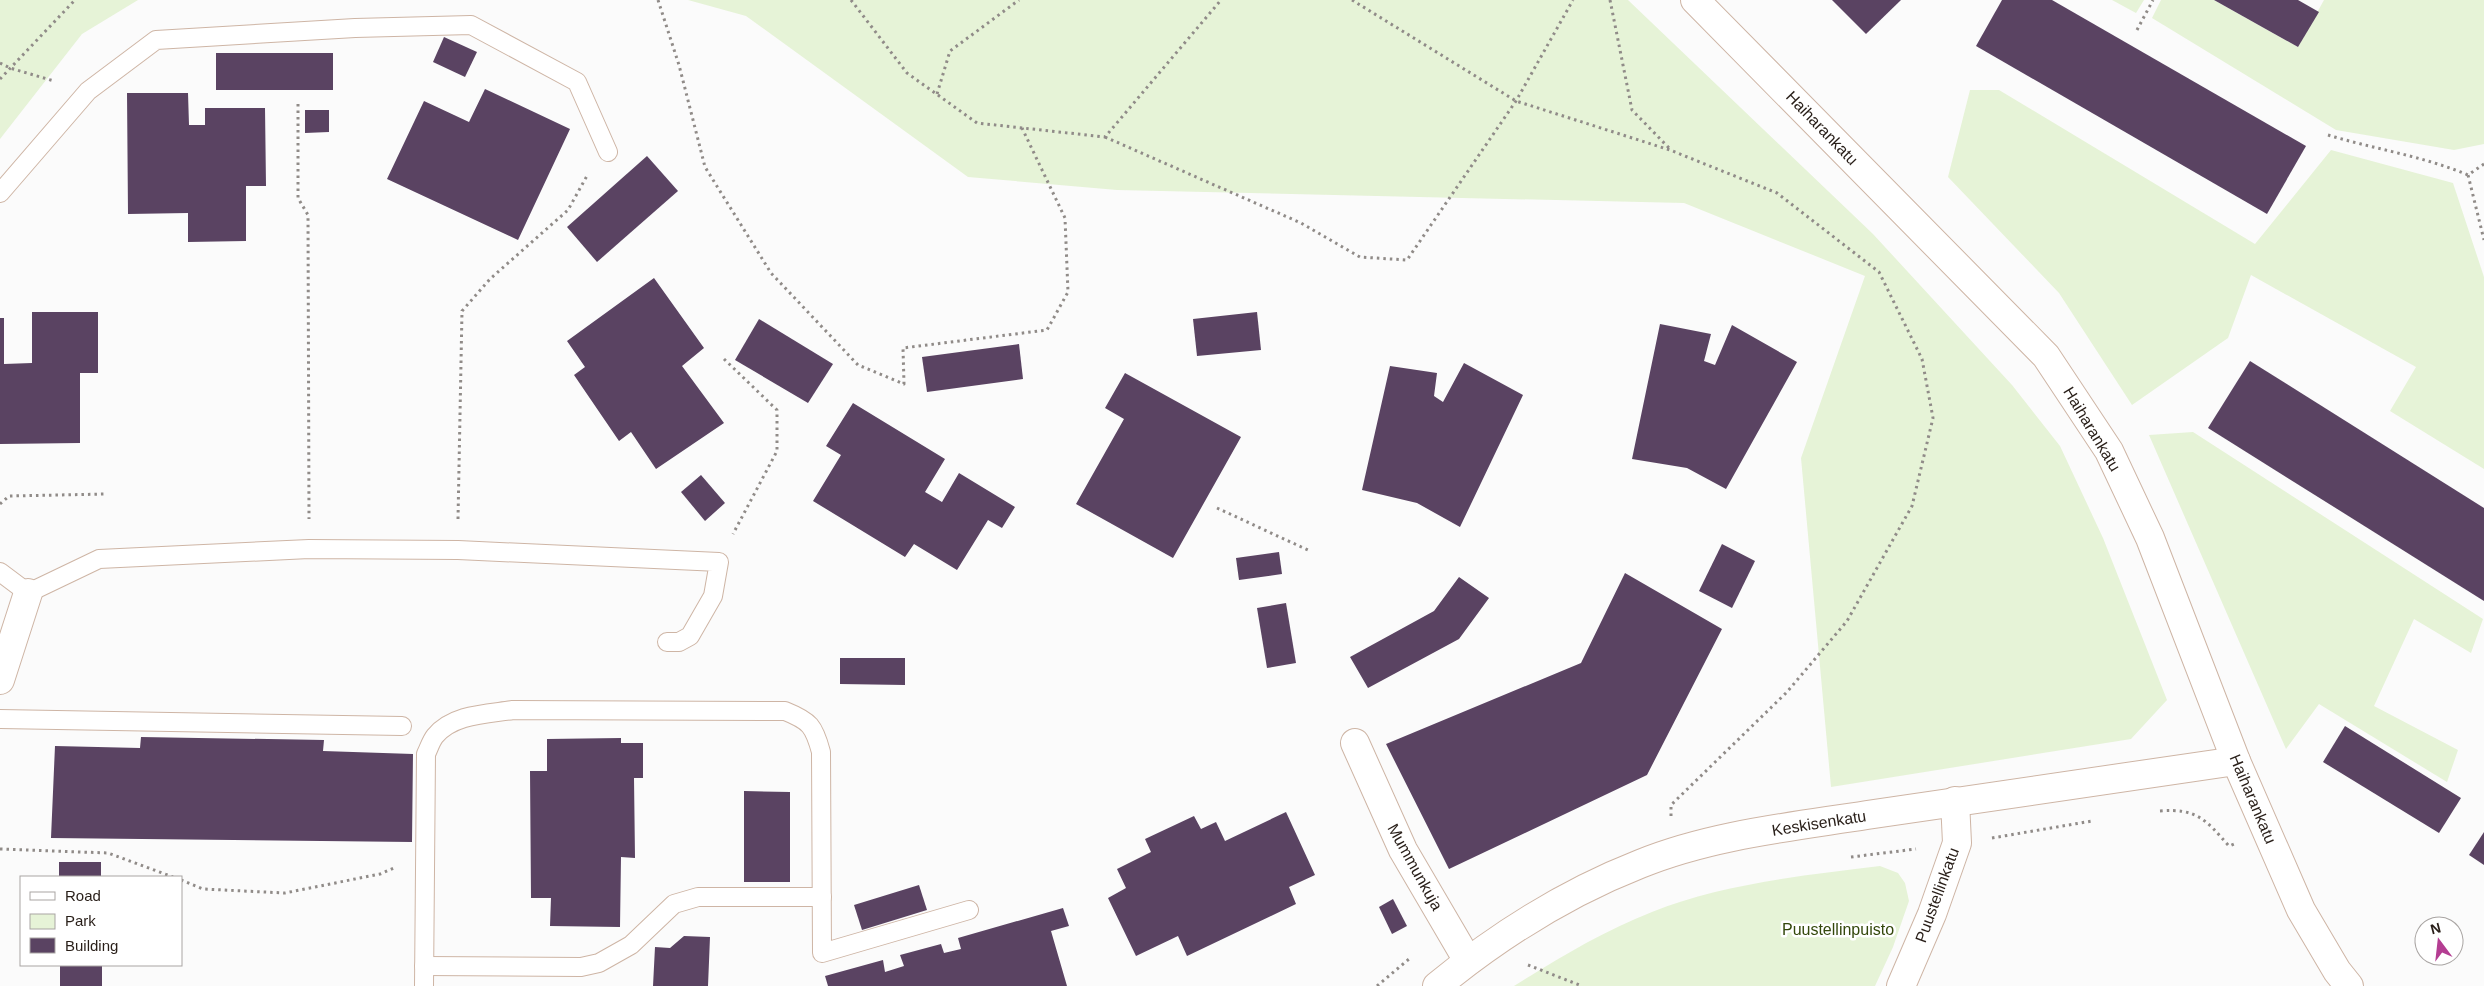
<svg xmlns="http://www.w3.org/2000/svg" width="2484" height="986" viewBox="0 0 2484 986" font-family="Arial,sans-serif">
  <style>
    .green { fill: #e6f3d7 }
    .building { fill: #5a4362 }
    .lines { fill: none; stroke-linecap: round; stroke-linejoin: round }
    .service-casing { stroke: #ceb5a5; stroke-width: 20 }
    .minor-casing { stroke: #ceb5a5; stroke-width: 30 }
    .path { stroke: #908b88; stroke-width: 3; stroke-dasharray: 2.5 4; stroke-linecap: butt }
    .service { stroke: #fff; stroke-width: 18 }
    .minor { stroke: #fff; stroke-width: 28 }
    .labels { text-anchor: middle; dominant-baseline: central; stroke-width: 5; stroke-linejoin: round; paint-order: stroke }
    .street-label { font-size: 16px; fill: #281e18; stroke: #fff }
    .park-label { font-size: 16px; fill: #34480c; stroke: #fff }
  </style>
  <rect width="100%" height="100%" fill="#fbfbfb"/>
  <g class="green">
    <polygon points="0,0 138,0 82,34 0,139"/>
    <polygon points="688,0 1628,0 1873,234 2012,385 2060,446 2103,538 2167,700 2131,739 1831,787 1801,458 1865,276 1684,203 1117,190 968,177 746,16"/>
    <polygon points="2112,0 2144,0 2136,13"/>
    <polygon points="2161,0 2214,0 2298,47 2324,0 2484,0 2484,144 2454,150 2336,130 2152,18"/>
    <polygon points="1970,90 1999,90 2255,244 2331,150 2453,183 2484,277 2484,469 2390,411 2416,367 2251,275 2228,338 2132,405 2059,293 1948,177"/>
    <polygon points="2193,432 2483,619 2471,653 2414,619 2374,706 2458,750 2447,782 2319,704 2286,749 2149,435"/>
    <path d="M1880 866 1898 873 1905 883 1909 901 1893 947 1875 986H1514C1559 958 1603 931 1652 912 1721 884 1806 875 1880 866Z"/>
  </g>
  <g class="building">
    <polygon points="1832,0 1901,0 1866,34"/>
    <polygon points="2002,0 2052,0 2306,146 2267,214 1976,46"/>
    <polygon points="2214,0 2298,0 2319,12 2298,47"/>
    <polygon points="444,37 477,52 465,77 433,62"/>
    <rect x="216" y="53" width="117" height="37"/>
    <polygon points="485,89 570,129 518,240 387,179 424,101 469,122"/>
    <polygon points="127,93 188,93 189,125 205,125 205,108 265,108 266,186 246,186 246,241 188,242 188,213 128,214"/>
    <polygon points="305,110 329,110 329,132 305,133"/>
    <polygon points="647,156 678,191 597,262 567,227"/>
    <polygon points="654,278 704,348 682,366 724,423 656,469 631,432 619,441 574,375 585,367 567,341"/>
    <polygon points="32,312 98,312 98,373 80,373 80,443 0,444 0,318 4,318 4,364 32,363"/>
    <polygon points="1257,312 1261,350 1197,356 1193,319"/>
    <polygon points="759,319 833,364 808,403 735,360"/>
    <polygon points="1660,324 1711,334 1704,361 1715,365 1732,325 1797,362 1726,489 1687,468 1632,459"/>
    <polygon points="1019,344 1023,379 927,392 922,357"/>
    <polygon points="2250,361 2484,508 2484,601 2208,428"/>
    <polygon points="1464,363 1523,395 1460,527 1417,503 1362,490 1390,366 1437,373 1434,396 1443,402"/>
    <polygon points="1125,373 1241,437 1173,558 1076,504 1124,419 1105,408"/>
    <polygon points="853,403 945,459 925,492 942,502 959,473 1015,507 1002,528 988,520 957,570 914,544 905,557 813,501 841,455 826,446"/>
    <polygon points="701,475 725,503 705,521 681,492"/>
    <polygon points="1722,544 1755,561 1732,608 1699,591"/>
    <polygon points="1279,552 1282,574 1239,580 1236,558"/>
    <polygon points="1625,573 1722,629 1647,775 1449,869 1386,744 1581,663"/>
    <polygon points="1459,577 1489,598 1459,639 1368,688 1350,657 1434,611"/>
    <polygon points="1286,603 1296,663 1267,668 1257,608"/>
    <polygon points="840,658 905,658 905,685 840,684"/>
    <polygon points="2345,726 2461,798 2439,833 2323,762"/>
    <polygon points="141,737 324,740 323,751 413,754 412,842 51,838 55,746 140,748"/>
    <polygon points="621,738 621,743 643,743 643,778 634,778 635,858 621,857 620,927 550,926 551,898 531,898 530,771 547,771 547,739"/>
    <polygon points="744,791 790,792 790,882 744,882"/>
    <polygon points="1286,812 1315,875 1289,887 1296,904 1187,956 1178,936 1136,956 1108,898 1126,888 1117,869 1151,852 1145,839 1194,816 1201,829 1216,822 1225,841"/>
    <polygon points="2484,832 2484,865 2469,855"/>
    <rect x="59" y="862" width="42" height="15"/>
    <polygon points="919,885 927,910 862,930 854,905"/>
    <polygon points="1393,899 1407,926 1392,934 1379,907"/>
    <polygon points="1063,908 1069,926 1051,931 1067,986 828,986 825,976 883,960 885,972 904,966 900,955 941,944 944,953 961,949 958,938"/>
    <polygon points="684,936 710,937 708,986 653,986 655,947 670,948"/>
    <rect x="60" y="965" width="42" height="21"/>
  </g>
  <g class="lines">
    <defs>
      <g id="service">
        <polyline points="0,193 88,91 156,40 355,28 471,25 577,82 608,152"/>
        <polyline points="0,572 28,593 99,559 309,549 458,550 719,562 713,596 690,636 679,642 667,642"/>
        <polyline points="0,719 402,726"/>
        <polyline points="424,966 581,967 599,963 631,945 674,904 698,897 822,897"/>
        <path d="M424 986 426 754C429 748 431 741 435 736 453 714 487 714 513 710L785 711C810 721 814 726 821 752L822 953 969 910"/>
      </g>
      <g id="minor">
        <polyline points="1695,0 2046,356 2109,451 2150,538 2236,761 2301,910 2337,971 2349,986"/>
        <polyline points="0,680 28,593"/>
        <polyline points="1355,743 1403,850 1468,961"/>
        <path d="M1437 986C1498 936 1566 893 1640 864 1711 835 1791 827 1867 815 1990 796 2113 778 2236 761"/>
        <polyline points="1901,986 1932,914 1957,843 1955,801"/>
      </g>
    </defs>
    <use href="#service" class="service-casing"/>
    <use href="#minor" class="minor-casing"/>
    <g class="path">
      <polyline points="658,0 679,65 705,167 771,273 858,365 904,384 903,348 1047,330 1068,292 1065,218 1022,128"/>
      <polyline points="851,0 907,73 977,123 1105,137 1221,0"/>
      <polyline points="1352,0 1516,101 1670,150 1777,193 1879,272 1922,359 1933,418 1912,506 1847,621 1787,692 1671,805 1671,816"/>
      <polyline points="1610,0 1632,110 1670,149"/>
      <polyline points="2137,30 2153,0"/>
      <polyline points="0,63 10,68 54,81"/>
      <polyline points="0,79 75,0"/>
      <polyline points="937,94 950,51 1019,0"/>
      <polyline points="298,104 298,198 308,215 309,519"/>
      <path d="M2328 135C2374 149 2423 156 2468 175"/>
      <polyline points="1105,137 1301,223 1360,257 1407,260 1516,101 1573,0"/>
      <polyline points="2484,164 2468,175 2484,240"/>
      <polyline points="724,359 777,410 777,451 733,534"/>
      <polyline points="0,504 9,496 107,494"/>
      <polyline points="1217,508 1310,551"/>
      <polyline points="458,519 462,311 490,279 568,210 588,174"/>
      <path d="M2160 811C2197 808 2206 820 2229 846L2234 844"/>
      <polyline points="1992,838 2092,821"/>
      <polyline points="0,849 108,853 173,877"/>
      <polyline points="1851,857 1916,849"/>
      <polyline points="181,880 203,889 285,893 380,874 394,868"/>
      <polyline points="1528,965 1582,986"/>
      <polyline points="1377,986 1409,959"/>
    </g>
    <use href="#service" class="service"/>
    <use href="#minor" class="minor"/>
  </g>
  <g class="labels">
    <g class="street-label">
      <text transform="translate(1822 128) rotate(46)">Haiharankatu</text>
      <text transform="translate(2092 429) rotate(59)">Haiharankatu</text>
      <text transform="translate(2253 799) rotate(67)">Haiharankatu</text>
      <text transform="translate(1819 823) rotate(-9)">Keskisenkatu</text>
      <text transform="translate(1415 867) rotate(61)">Mummunkuja</text>
      <text transform="translate(1937 895) rotate(-70)">Puustellinkatu</text>
    </g>
    <g class="park-label">
      <text x="1838" y="929">Puustellinpuisto</text>
    </g>
  </g>
  <rect x="20" y="876" width="162" height="90" fill="#ffffff" stroke="#a9a5a3"/>
  <rect x="30" y="892" width="25" height="8" fill="#ffffff" stroke="#a9a5a3"/>
  <text x="65" y="901" font-size="15" fill="#281e18">Road</text>
  <rect x="30" y="914" width="25" height="15" fill="#e6f3d7" stroke="#a9a5a3"/>
  <text x="65" y="926" font-size="15" fill="#281e18">Park</text>
  <rect x="30" y="938" width="25" height="15" fill="#5a4362" stroke="#a9a5a3"/>
  <text x="65" y="951" font-size="15" fill="#281e18">Building</text>
  <g transform="translate(2439 941) rotate(345)"><circle r="24" fill="#ffffff" stroke="#a9a5a3"/>
  <path d="M0-4L9 19L0 12L-9 19Z" fill="#b43d92"/>
  <text y="-8" font-size="14" font-weight="bold" text-anchor="middle" fill="#281e18">N</text>
  </g>
</svg>
